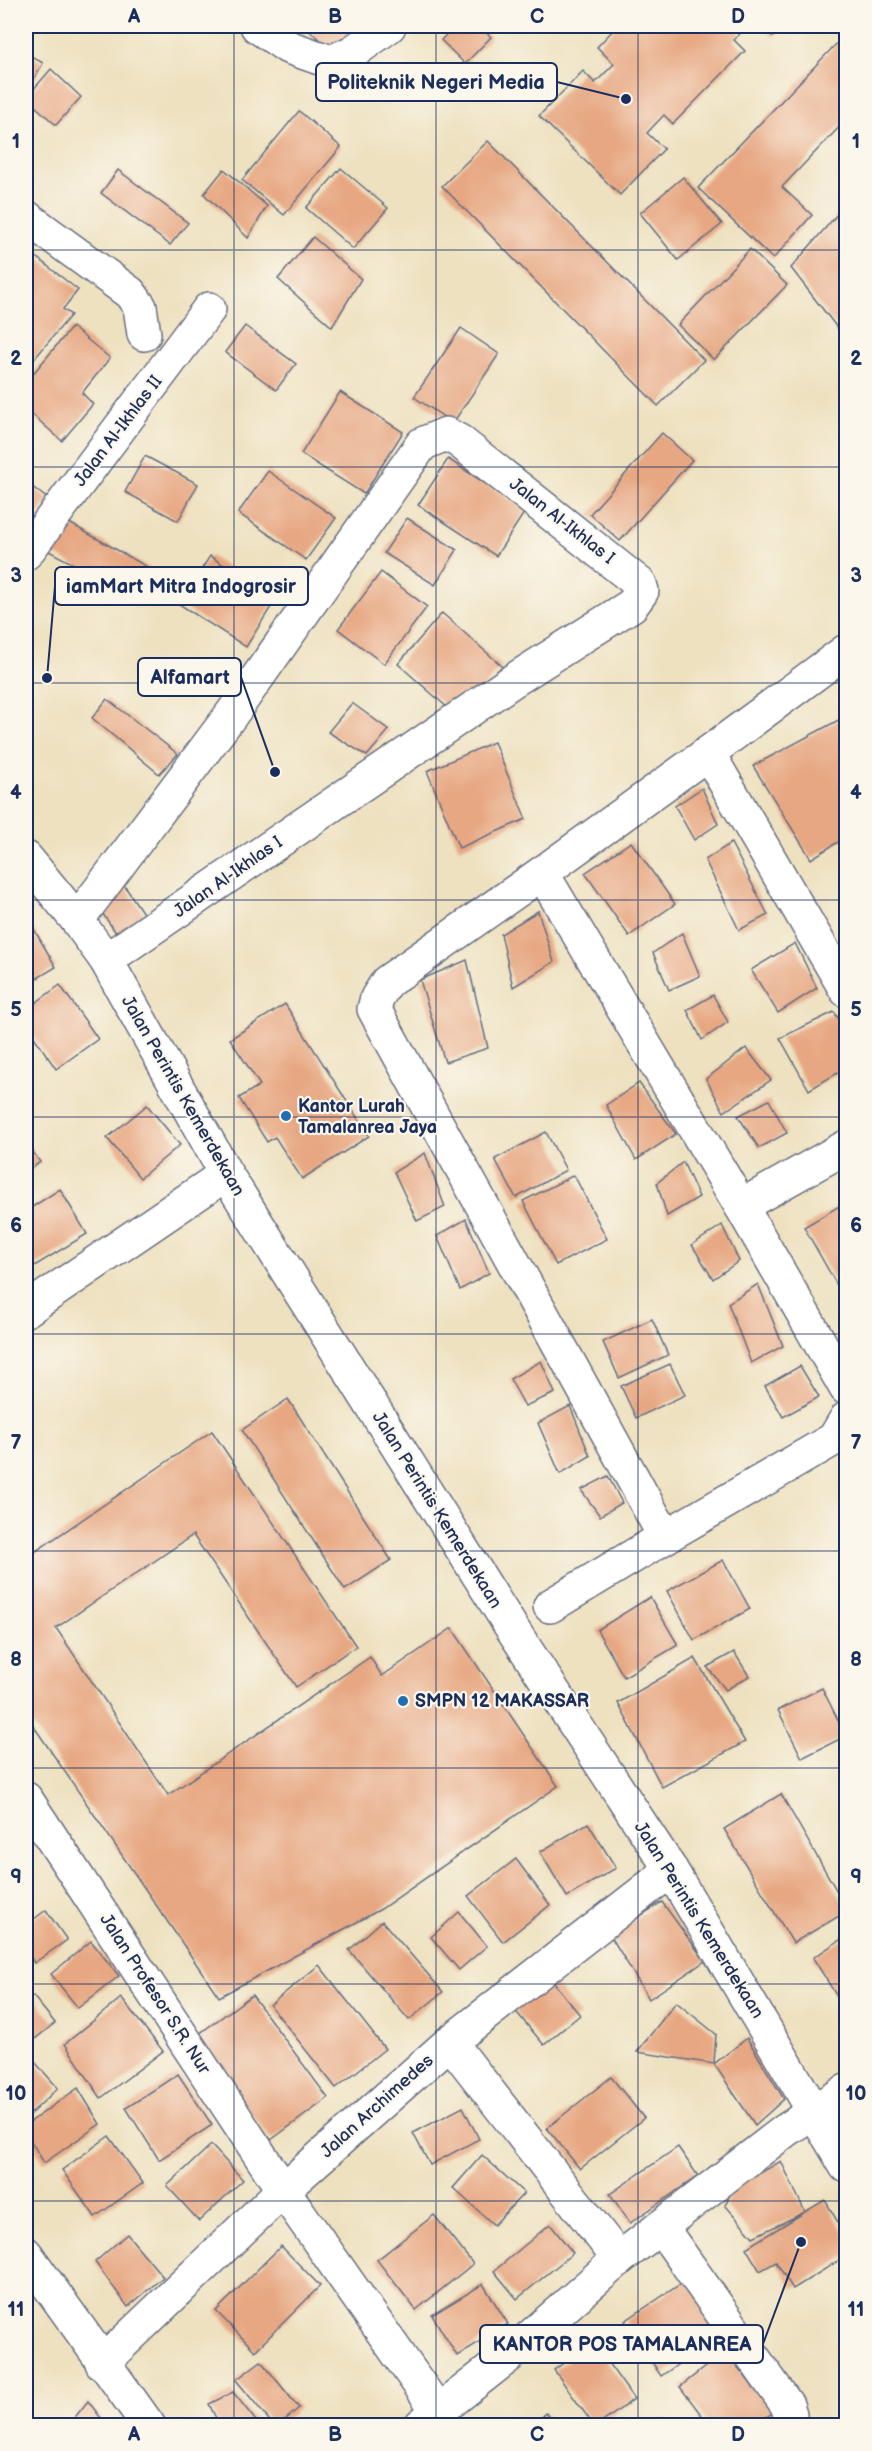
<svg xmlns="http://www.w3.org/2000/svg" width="872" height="2451" viewBox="0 0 872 2451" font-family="'Balsamiq Sans',sans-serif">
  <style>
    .building { fill: #e7a782 }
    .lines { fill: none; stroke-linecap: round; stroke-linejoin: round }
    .street-casing { stroke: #656d80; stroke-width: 36 }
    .street { stroke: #fff; stroke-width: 33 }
    .grid { fill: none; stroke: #1b2f5e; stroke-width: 1.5; stroke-opacity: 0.55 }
    .poi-dot { fill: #1f6fb2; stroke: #fbf7ec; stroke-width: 2 }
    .labels { text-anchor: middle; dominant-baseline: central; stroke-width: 4.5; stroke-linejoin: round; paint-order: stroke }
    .street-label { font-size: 18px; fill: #1b2f5e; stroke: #fbf7ec }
    .poi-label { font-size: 18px; font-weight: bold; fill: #1b2f5e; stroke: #fbf7ec; text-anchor: start }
    .leader { fill: none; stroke: #1b2f5e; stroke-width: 2 }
    .callout-dot { fill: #1b2f5e; stroke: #fbf7ec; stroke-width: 2 }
    .callout { fill: #fbf7ec; stroke: #1b2f5e; stroke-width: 2 }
    .callout-label { font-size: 20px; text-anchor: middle; font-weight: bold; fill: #1b2f5e }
    .neatline { fill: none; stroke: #1b2f5e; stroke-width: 2 }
    .grid-label { font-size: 20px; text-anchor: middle; font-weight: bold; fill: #1b2f5e }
  </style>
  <rect width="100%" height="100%" fill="#fbf7ec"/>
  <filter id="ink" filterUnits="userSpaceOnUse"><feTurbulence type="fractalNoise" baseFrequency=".0167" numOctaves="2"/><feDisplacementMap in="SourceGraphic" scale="12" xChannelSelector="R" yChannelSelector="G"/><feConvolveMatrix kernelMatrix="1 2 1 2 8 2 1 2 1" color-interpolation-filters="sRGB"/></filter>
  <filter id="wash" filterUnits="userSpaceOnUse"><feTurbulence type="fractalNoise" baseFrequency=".008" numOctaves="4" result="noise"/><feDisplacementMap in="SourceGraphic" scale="24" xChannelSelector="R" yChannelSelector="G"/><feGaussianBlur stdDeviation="1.35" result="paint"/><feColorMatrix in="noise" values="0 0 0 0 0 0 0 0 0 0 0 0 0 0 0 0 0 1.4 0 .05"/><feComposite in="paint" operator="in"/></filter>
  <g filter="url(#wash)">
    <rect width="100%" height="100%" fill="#eee1c0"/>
    <g id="blocks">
      <g class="building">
        <polygon points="303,26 359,26 337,53"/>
        <polygon points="455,26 479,26 491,37 465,64 441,40"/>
        <polygon points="617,26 747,26 734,40 745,51 673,124 664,115 647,133 664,149 620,195 539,116 583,71 595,83 614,64 597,47"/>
        <polygon points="761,26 784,26 773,37"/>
        <polygon points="839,41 846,49 846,120 782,187 812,215 773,259 698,188"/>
        <polygon points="26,53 43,63 26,93"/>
        <polygon points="51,69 81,97 56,125 26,98"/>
        <polygon points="299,111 341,147 284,215 242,180"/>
        <polygon points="488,141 704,360 658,406 442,186"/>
        <polygon points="341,168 388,208 353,249 306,208"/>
        <polygon points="224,169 267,206 248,238 204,194"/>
        <polygon points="118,170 188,223 170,245 101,193"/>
        <polygon points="683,177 722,224 678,260 640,213"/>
        <polygon points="846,204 846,337 845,338 791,268"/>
        <polygon points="313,237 361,279 332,327 278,279"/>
        <polygon points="26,249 78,290 63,309 71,315 26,369"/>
        <polygon points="750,249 787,285 714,360 678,325"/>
        <polygon points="245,326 296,364 276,390 225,352"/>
        <polygon points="72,327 110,358 82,393 93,404 62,441 26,409 26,382"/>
        <polygon points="461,328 499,354 453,423 414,397"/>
        <polygon points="340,392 403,432 364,494 301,454"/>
        <polygon points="662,433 692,460 620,541 590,514"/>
        <polygon points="145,456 198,484 178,521 125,492"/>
        <polygon points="448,459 526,510 496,556 418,505"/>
        <polygon points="268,471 336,518 306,560 238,513"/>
        <polygon points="26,482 49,500 26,530"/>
        <polygon points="407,518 457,550 435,585 384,553"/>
        <polygon points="64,520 151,569 134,596 45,549"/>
        <polygon points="210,556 276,599 246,647 179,604"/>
        <polygon points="381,572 427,607 384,664 338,629"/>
        <polygon points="442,613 502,666 457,716 398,664"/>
        <polygon points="107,699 178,754 159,774 92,718"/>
        <polygon points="352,703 389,730 367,756 328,732"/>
        <polygon points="846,716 846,837 811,859 753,766"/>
        <polygon points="494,742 526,819 459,848 427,771"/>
        <polygon points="702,788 718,824 694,840 675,806"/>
        <polygon points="631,842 675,904 629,936 585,873"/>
        <polygon points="731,843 768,915 739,930 705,860"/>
        <polygon points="124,885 149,922 121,940 96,904"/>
        <polygon points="538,911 554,962 513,987 501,934"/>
        <polygon points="31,924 56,967 26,985 26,927"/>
        <polygon points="682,933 700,976 669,990 653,953"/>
        <polygon points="795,943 817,988 778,1013 751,970"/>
        <polygon points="467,960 488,1048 445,1062 420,980"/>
        <polygon points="60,985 98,1039 56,1069 26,1025 26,1010"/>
        <polygon points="713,995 728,1022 702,1040 687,1010"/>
        <polygon points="285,1004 369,1136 302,1179 275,1137 267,1142 239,1098 260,1085 230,1039"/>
        <polygon points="834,1012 846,1029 846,1068 809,1090 780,1038"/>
        <polygon points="746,1048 771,1080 724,1112 706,1079"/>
        <polygon points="639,1083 676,1134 636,1160 606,1105"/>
        <polygon points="769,1100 787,1133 759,1148 738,1116"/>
        <polygon points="147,1105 180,1145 140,1178 107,1138"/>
        <polygon points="546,1132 566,1170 516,1198 495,1159"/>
        <polygon points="26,1142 40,1162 26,1172"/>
        <polygon points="425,1153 445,1207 417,1221 394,1172"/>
        <polygon points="683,1162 699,1197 667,1216 657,1183"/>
        <polygon points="574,1175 607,1239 556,1265 523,1201"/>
        <polygon points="60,1189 87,1234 28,1270 26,1266 26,1211"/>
        <polygon points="846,1202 846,1301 804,1227"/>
        <polygon points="466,1219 489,1273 460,1290 437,1236"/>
        <polygon points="722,1225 739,1261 713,1279 692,1245"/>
        <polygon points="758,1284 783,1346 751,1363 728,1303"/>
        <polygon points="652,1319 668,1355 619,1378 603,1342"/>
        <polygon points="541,1361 555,1393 525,1406 510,1379"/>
        <polygon points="670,1364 685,1395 636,1418 621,1386"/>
        <polygon points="800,1366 819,1397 783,1417 765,1386"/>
        <polygon points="288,1399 391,1560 345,1590 242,1430"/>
        <polygon points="570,1406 590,1456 560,1474 538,1423"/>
        <polygon points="212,1431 356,1646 296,1687 193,1535 56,1628 168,1795 370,1657 382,1676 452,1628 558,1786 381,1909 219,1997 26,1715 26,1558"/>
        <polygon points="608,1476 622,1503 600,1516 581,1490"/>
        <polygon points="723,1560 750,1609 694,1640 667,1591"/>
        <polygon points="650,1597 678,1645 624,1677 597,1630"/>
        <polygon points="734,1652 749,1676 726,1690 707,1667"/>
        <polygon points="695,1658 745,1742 662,1787 618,1703"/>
        <polygon points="822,1688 846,1736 802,1758 778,1710"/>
        <polygon points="781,1794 846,1907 846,1912 793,1943 724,1829"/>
        <polygon points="588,1823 616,1868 567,1897 540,1852"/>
        <polygon points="516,1859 550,1905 503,1942 468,1896"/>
        <polygon points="662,1902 705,1961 649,1999 610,1935"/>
        <polygon points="46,1910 67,1940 34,1963 26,1950 26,1925"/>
        <polygon points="459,1912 487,1946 459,1970 431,1937"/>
        <polygon points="382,1921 443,1992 409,2020 349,1950"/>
        <polygon points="846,1936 846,2011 813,1958"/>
        <polygon points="91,1941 119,1976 78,2008 51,1974"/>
        <polygon points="319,1965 385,2049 336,2088 270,2005"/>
        <polygon points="549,1977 580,2015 544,2045 513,2008"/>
        <polygon points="252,1995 328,2098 271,2140 195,2037"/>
        <polygon points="33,1996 55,2023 26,2046 26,2001"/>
        <polygon points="121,1998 163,2051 101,2098 65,2044"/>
        <polygon points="676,2002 716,2034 714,2064 637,2052"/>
        <polygon points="747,2038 784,2099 755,2125 714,2064"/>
        <polygon points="34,2061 58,2088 26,2118 26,2069"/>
        <polygon points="178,2074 212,2125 159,2160 126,2108"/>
        <polygon points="611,2077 644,2118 580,2169 547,2128"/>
        <polygon points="78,2088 100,2124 44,2163 26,2133 26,2125"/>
        <polygon points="463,2107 479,2139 430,2165 413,2133"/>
        <polygon points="109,2136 143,2183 95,2217 62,2170"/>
        <polygon points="211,2145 243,2180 199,2221 167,2186"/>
        <polygon points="678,2147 698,2176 630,2223 610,2194"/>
        <polygon points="482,2155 524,2193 494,2225 453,2188"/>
        <polygon points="781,2161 805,2212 825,2200 846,2236 846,2256 793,2289 776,2262 760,2271 746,2248 805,2212 753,2237 725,2205 733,2189"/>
        <polygon points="434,2215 473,2264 416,2310 377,2260"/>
        <polygon points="550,2224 573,2253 517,2299 494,2271"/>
        <polygon points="127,2234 163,2277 128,2307 95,2262"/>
        <polygon points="281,2246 320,2286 255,2351 216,2311"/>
        <polygon points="688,2279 724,2333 661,2376 625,2321"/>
        <polygon points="483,2284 508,2324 457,2356 432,2315"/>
        <polygon points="593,2342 634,2399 597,2426 594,2426 554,2370"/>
        <polygon points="725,2351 773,2412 756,2426 710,2426 680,2387"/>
        <polygon points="261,2361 299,2408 278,2426 274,2426 236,2380"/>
        <polygon points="233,2392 260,2426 220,2426 209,2404"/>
        <polygon points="88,2401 107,2426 68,2426"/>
        <polygon points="546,2413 557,2426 532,2426"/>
        <polygon points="661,2418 667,2426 651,2426"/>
      </g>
    </g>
  </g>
  <g filter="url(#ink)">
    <use href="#blocks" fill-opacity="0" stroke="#656d80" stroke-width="1.5"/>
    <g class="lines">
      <defs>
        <g id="street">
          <polyline points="257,26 288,47 331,62 353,52 389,26"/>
          <polyline points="26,217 130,293 140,307 144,334"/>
          <polyline points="26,553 209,309"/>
          <polyline points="846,651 708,753 846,990"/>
          <polyline points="708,753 542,873 741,1206 846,1147"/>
          <polyline points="26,858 77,920 106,960 226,1174 513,1630 671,1870 846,2166"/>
          <polyline points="542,873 387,982 377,998 374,1009 665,1537 834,1439 846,1419"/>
          <polyline points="77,920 231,715 422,444 446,434 459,441 640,584 642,591 632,605 514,680 106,960"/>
          <polyline points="741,1206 846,1388"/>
          <polyline points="26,1310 226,1174"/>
          <polyline points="550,1606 665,1537"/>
          <polyline points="26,1799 283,2190 438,2411"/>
          <polyline points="450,2042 619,2259"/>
          <polyline points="661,2227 787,2405 790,2414 789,2426"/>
          <polyline points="26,2254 149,2426"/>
          <polyline points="102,2363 283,2190 450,2042 671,1870"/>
          <polyline points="421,2425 511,2354 619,2259 786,2130 846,2091"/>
        </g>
      </defs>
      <use href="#street" class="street-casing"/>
      <use href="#street" class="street"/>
    </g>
  </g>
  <path class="grid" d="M234 26V2426M436 26V2426M638 26V2426M26 250H846M26 467H846M26 683H846M26 900H846M26 1117H846M26 1334H846M26 1551H846M26 1768H846M26 1984H846M26 2201H846"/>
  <g class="poi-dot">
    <circle cx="286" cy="1116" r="6"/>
    <circle cx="403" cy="1701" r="6"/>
  </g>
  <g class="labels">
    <g class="street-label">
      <text transform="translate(118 431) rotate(-53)">Jalan Al-Ikhlas II</text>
      <text transform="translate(562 521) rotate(38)">Jalan Al-Ikhlas I</text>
      <text transform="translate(228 877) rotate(-35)">Jalan Al-Ikhlas I</text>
      <text transform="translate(183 1096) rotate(60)">Jalan Perintis Kemerdekaan</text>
      <text transform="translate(437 1510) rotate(58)">Jalan Perintis Kemerdekaan</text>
      <text transform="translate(699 1920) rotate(58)">Jalan Perintis Kemerdekaan</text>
      <text transform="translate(155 1994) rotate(57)">Jalan Profesor S.R. Nur</text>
      <text transform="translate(377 2106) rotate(-42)">Jalan Archimedes</text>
    </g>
    <g class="poi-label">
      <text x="298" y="1106">Kantor Lurah<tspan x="298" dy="21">Tamalanrea Jaya</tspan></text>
      <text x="415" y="1701">SMPN 12 MAKASSAR</text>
    </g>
  </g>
  <path class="leader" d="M626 99L557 82M47 678L55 586M275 772L241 677M801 2242L763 2344"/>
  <g class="callout-dot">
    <circle cx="626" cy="99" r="6"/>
    <circle cx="47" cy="678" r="6"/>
    <circle cx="275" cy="772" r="6"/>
    <circle cx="801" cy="2242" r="6"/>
  </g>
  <g class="callout">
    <rect x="316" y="63" width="241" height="38" rx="6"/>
    <rect x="55" y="567" width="253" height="38" rx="6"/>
    <rect x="138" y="658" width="103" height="38" rx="6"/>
    <rect x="480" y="2325" width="283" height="38" rx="6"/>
  </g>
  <g class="callout-label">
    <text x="436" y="89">Politeknik Negeri Media</text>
    <text x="181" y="593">iamMart Mitra Indogrosir</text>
    <text x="190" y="684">Alfamart</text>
    <text x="622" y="2351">KANTOR POS TAMALANREA</text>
  </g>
  <rect width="872" height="2451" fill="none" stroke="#fbf7ec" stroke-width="66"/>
  <rect x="33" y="33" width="806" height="2385" class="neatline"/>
  <g class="grid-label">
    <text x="134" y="23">A</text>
    <text x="335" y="23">B</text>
    <text x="537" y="23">C</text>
    <text x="738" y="23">D</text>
    <text x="16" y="148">1</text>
    <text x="856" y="148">1</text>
    <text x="16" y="365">2</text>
    <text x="856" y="365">2</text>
    <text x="16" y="582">3</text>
    <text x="856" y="582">3</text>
    <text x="16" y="799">4</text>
    <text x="856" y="799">4</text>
    <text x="16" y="1016">5</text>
    <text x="856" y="1016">5</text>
    <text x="16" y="1232">6</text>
    <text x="856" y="1232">6</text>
    <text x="16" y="1449">7</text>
    <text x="856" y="1449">7</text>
    <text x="16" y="1666">8</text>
    <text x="856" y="1666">8</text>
    <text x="16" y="1883">9</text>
    <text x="856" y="1883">9</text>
    <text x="16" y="2100">10</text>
    <text x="856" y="2100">10</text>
    <text x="16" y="2316">11</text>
    <text x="856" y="2316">11</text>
    <text x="134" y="2441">A</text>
    <text x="335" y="2441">B</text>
    <text x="537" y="2441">C</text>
    <text x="738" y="2441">D</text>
  </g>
</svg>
